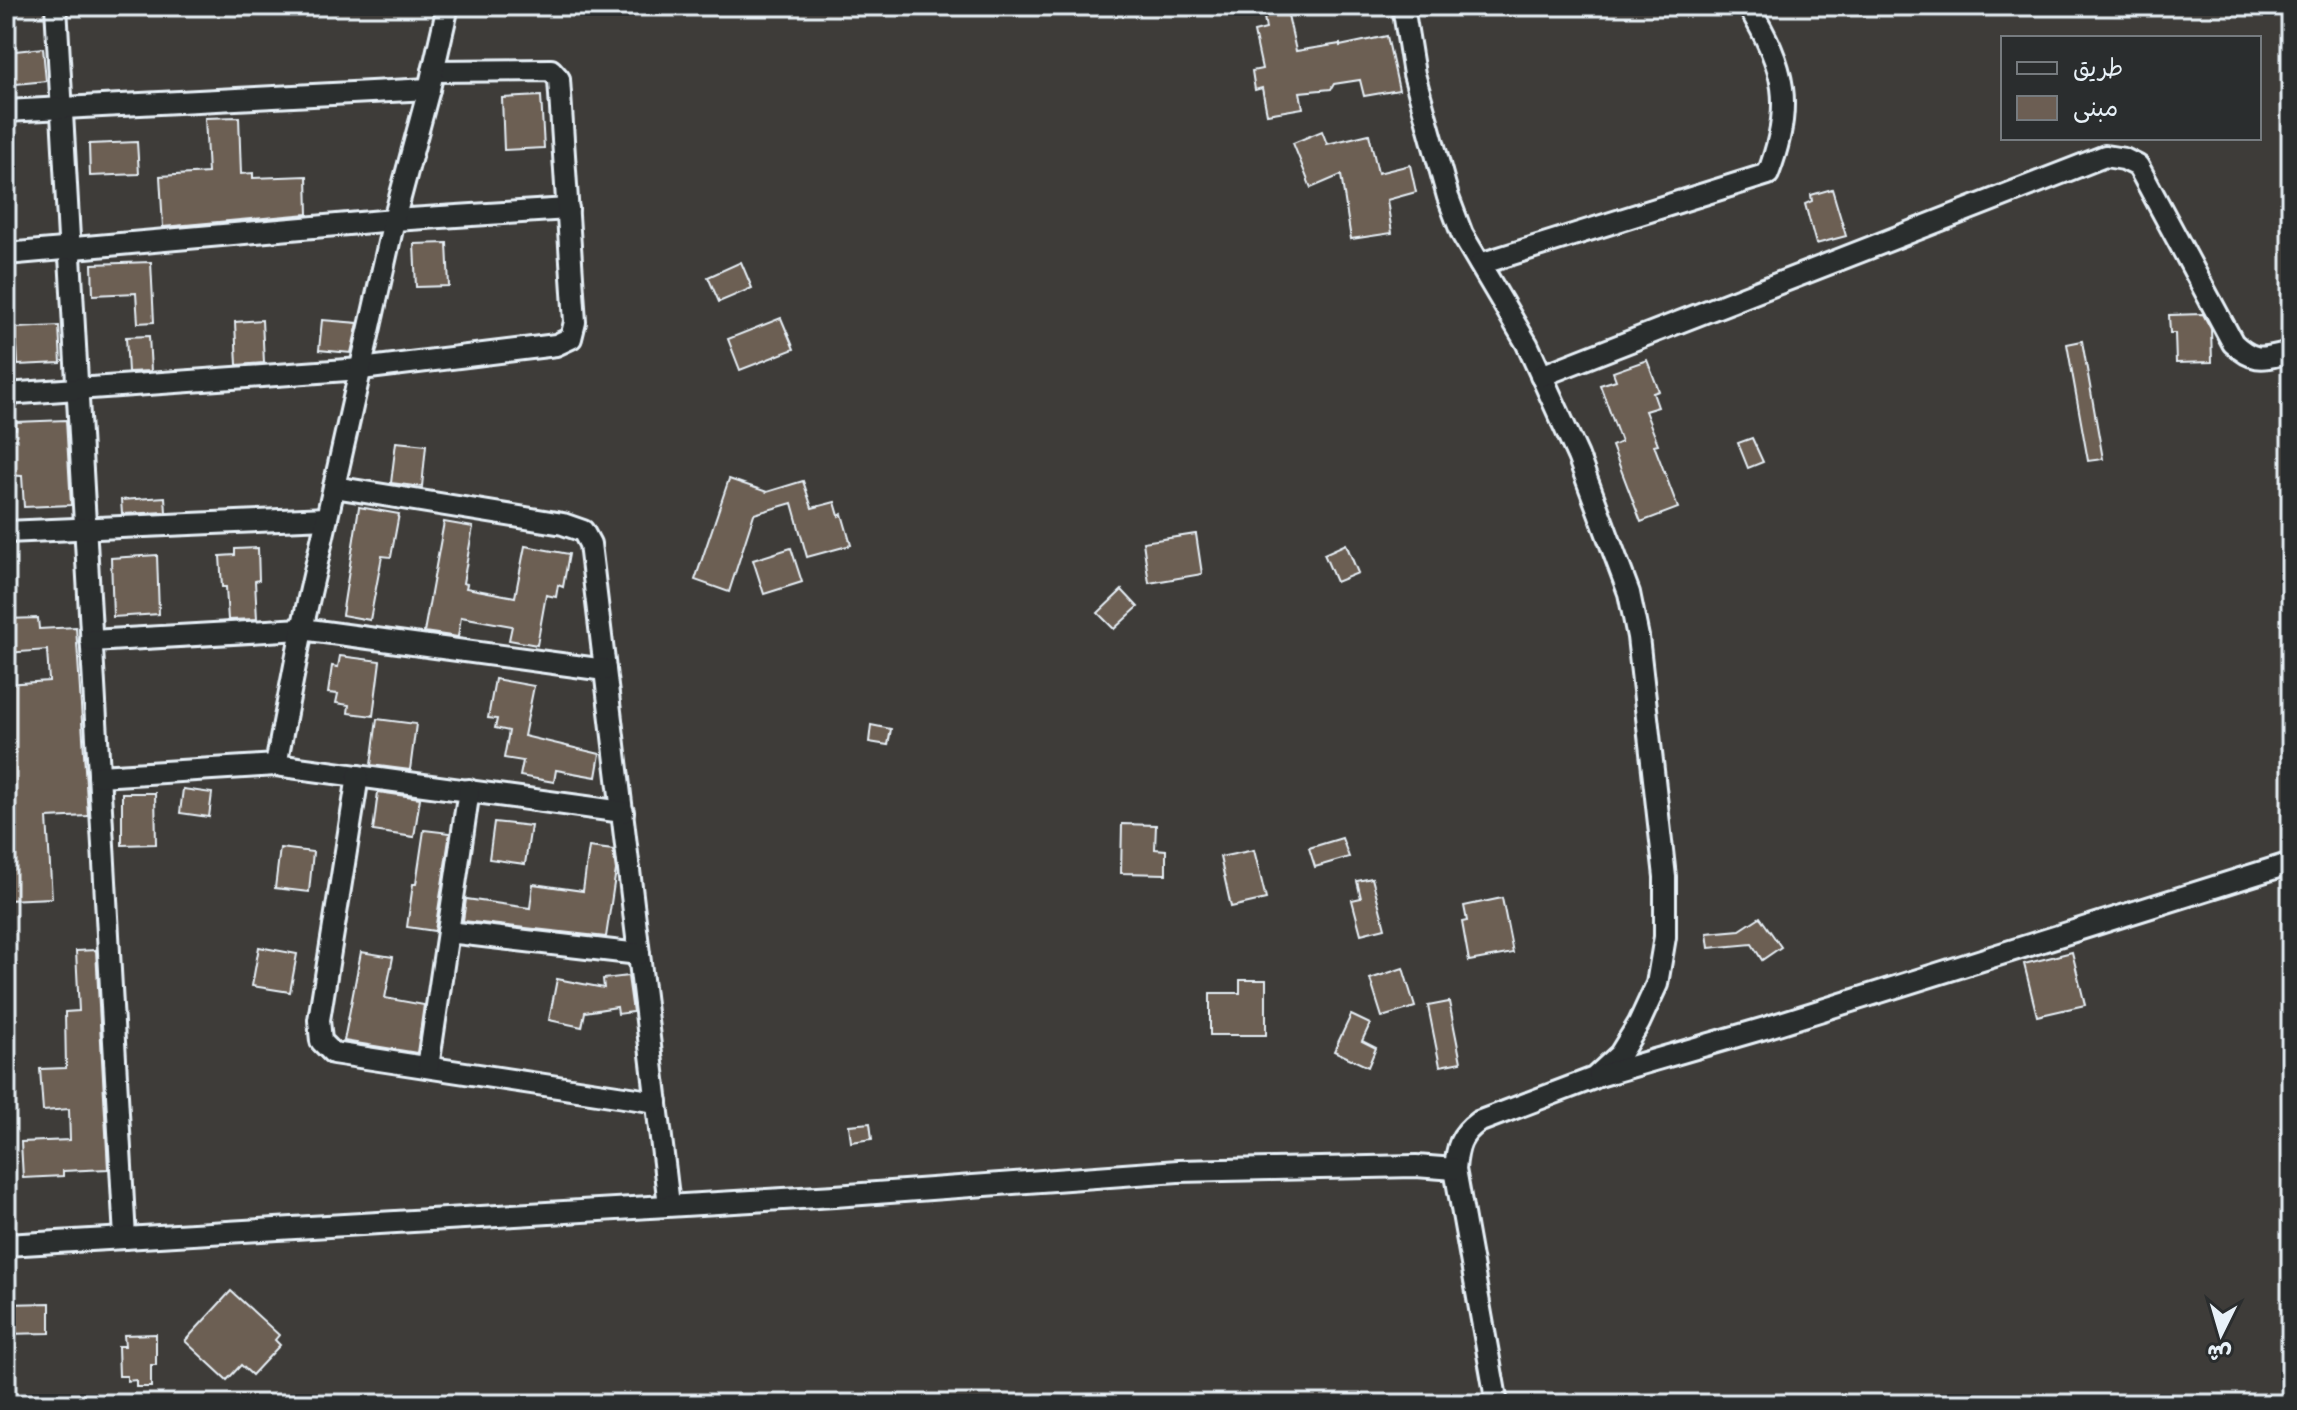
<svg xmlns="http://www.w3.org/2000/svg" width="2297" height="1410" viewBox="0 0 2297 1410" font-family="'Indie Flower','Playpen Sans Arabic',sans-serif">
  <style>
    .building { fill: #6c5e53; stroke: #e8f1f8; stroke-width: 2 }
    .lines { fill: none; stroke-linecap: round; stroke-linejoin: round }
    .minor-casing { stroke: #e8f1f8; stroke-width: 26 }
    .minor { stroke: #2a2d2e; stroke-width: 20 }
  </style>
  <rect width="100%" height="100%" fill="#3e3c39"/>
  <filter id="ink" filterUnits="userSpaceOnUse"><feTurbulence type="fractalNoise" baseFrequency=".0125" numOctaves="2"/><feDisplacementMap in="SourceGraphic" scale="16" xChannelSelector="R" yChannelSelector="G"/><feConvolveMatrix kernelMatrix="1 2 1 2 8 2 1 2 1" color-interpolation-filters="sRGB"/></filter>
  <g filter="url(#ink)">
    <g class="building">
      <polygon points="1286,6 1296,51 1340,44 1340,46 1387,36 1399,90 1364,96 1360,80 1334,84 1331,89 1300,92 1303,108 1267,114 1262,88 1255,90 1252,71 1262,69 1254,32 1266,29 1263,11"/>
      <polygon points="43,48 46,81 6,85 6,52"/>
      <polygon points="541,96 544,148 504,150 502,98"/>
      <polygon points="239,117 241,174 253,173 253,178 307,176 308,214 163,227 160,176 208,173 205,118"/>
      <polygon points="1322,131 1327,144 1369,134 1378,173 1410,165 1416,192 1387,200 1392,233 1351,239 1341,175 1311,188 1293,143"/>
      <polygon points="137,142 139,174 90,176 89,144"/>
      <polygon points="1832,189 1846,236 1816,244 1805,204 1812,201 1811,195"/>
      <polygon points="447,243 449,286 416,287 414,244"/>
      <polygon points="151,262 154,322 138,323 136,293 93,295 92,264"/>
      <polygon points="741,262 752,288 719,302 708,277"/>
      <polygon points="2203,314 2211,329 2212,362 2176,363 2175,333 2170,333 2169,315"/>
      <polygon points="781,318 794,349 740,370 728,339"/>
      <polygon points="262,320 264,363 237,365 235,322"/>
      <polygon points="322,320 358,323 351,353 319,350"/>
      <polygon points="59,326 61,363 18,365 16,328"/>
      <polygon points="149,336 151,371 128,372 126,337"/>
      <polygon points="2082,341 2103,459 2088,461 2067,344"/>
      <polygon points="1647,360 1659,391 1653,393 1658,407 1645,411 1658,444 1654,445 1678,508 1641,522 1612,446 1621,442 1600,385 1616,380 1613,372"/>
      <polygon points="66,420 71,505 24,507 22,476 6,475 6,429 16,429 16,422"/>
      <polygon points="1752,438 1763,462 1748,468 1738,443"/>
      <polygon points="396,442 426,445 422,487 391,483"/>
      <polygon points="729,479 767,492 803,481 812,508 835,502 839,516 842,514 851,545 807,557 792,503 754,514 729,592 695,580"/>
      <polygon points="165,497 166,512 122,514 121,500"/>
      <polygon points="359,507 399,514 391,557 382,556 370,620 342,615"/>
      <polygon points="444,522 473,527 463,583 467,584 466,588 515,597 525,546 569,554 563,587 558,585 556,597 546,595 537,645 509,640 512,626 461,617 458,637 424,632"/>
      <polygon points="1196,534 1202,574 1149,583 1143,542"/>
      <polygon points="1346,544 1358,573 1336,582 1324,554"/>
      <polygon points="258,548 259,580 255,581 257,619 228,620 226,587 222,587 220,556 235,555 235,549"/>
      <polygon points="791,548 802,582 764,594 753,560"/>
      <polygon points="157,555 159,614 113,617 111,558"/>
      <polygon points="1122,590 1138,607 1114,629 1098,613"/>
      <polygon points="38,618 39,629 76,627 88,816 47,818 52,898 6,900 6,684 49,681 47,650 6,653 6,619"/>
      <polygon points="340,656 380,661 373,716 348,713 349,705 336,703 338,694 328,693 332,666 338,667"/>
      <polygon points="495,679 534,686 524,736 600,754 596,777 556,770 554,782 520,776 523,761 504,758 509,731 495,728 497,719 488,718"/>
      <polygon points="377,719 416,724 410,770 371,765"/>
      <polygon points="871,725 891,729 888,745 869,742"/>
      <polygon points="183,789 212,793 209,817 180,813"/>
      <polygon points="378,792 420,798 414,837 373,831"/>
      <polygon points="122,793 155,793 156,844 122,845"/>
      <polygon points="494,822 531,826 525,864 489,859"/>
      <polygon points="1122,824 1156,825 1155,849 1166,850 1166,874 1121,873"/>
      <polygon points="424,830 450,833 435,931 407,927 413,884 416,884"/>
      <polygon points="1342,838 1349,857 1315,867 1309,848"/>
      <polygon points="589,847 613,850 616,870 606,937 463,921 466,899 530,908 533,884 583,891"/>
      <polygon points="280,848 313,852 309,892 275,888"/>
      <polygon points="1254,850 1266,899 1231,907 1220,857"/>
      <polygon points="1372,878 1385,928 1361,934 1352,900 1361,898 1357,881"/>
      <polygon points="1502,898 1513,953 1469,961 1462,922 1467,921 1464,906"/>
      <polygon points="1760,917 1781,947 1762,960 1752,944 1709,948 1707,933 1740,930"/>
      <polygon points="259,947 297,954 290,992 252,986"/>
      <polygon points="96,950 108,1169 63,1171 63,1176 23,1178 21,1142 70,1140 69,1109 43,1111 40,1069 66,1068 65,1012 79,1011 76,951"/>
      <polygon points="361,952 393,957 385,998 424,1005 417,1053 344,1041"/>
      <polygon points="2072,952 2085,1005 2037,1016 2024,964"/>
      <polygon points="1403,968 1415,1007 1382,1017 1370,979"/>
      <polygon points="628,976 633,1012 618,1014 617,1007 585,1012 582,1027 549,1020 557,979 604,988 603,979"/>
      <polygon points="1240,980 1266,980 1266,1035 1210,1035 1210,993 1240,993"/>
      <polygon points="1449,1002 1461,1062 1440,1066 1428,1006"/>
      <polygon points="1351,1015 1370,1024 1362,1041 1376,1048 1368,1067 1334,1051"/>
      <polygon points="870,1123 872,1139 851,1142 849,1125"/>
      <polygon points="231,1291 279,1335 275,1340 280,1345 252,1375 241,1365 227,1380 185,1341"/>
      <polygon points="50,1303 50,1333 6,1334 6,1304"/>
      <polygon points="156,1334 156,1365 151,1365 151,1387 136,1387 136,1380 127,1381 127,1376 119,1376 118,1346 125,1346 124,1335"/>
    </g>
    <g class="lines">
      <defs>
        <g id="minor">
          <polyline points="56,6 125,1238"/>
          <path d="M1403 6 1414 74 1448 197 1462 234 1527 344 1578 456 1629 593 1638 637 1665 877V937L1657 984 1639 1023 1620 1054 1594 1078 1478 1122C1460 1135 1457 1147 1455 1169L1497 1404"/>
          <polyline points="6,111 429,89"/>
          <polyline points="6,254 394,220 568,209"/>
          <path d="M1480 264 1768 174C1794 106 1786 68 1748 6"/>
          <path d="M1541 376 2105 156 2124 159 2138 166 2233 343C2255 364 2264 358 2291 352"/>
          <polyline points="6,394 361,369 556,345 571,338 575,322 559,79 551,70 433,71"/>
          <polyline points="334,487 563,524 583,531 590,544 669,1205"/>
          <polyline points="6,532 327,518"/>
          <polyline points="91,641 302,629 605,670"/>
          <polyline points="276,765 302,629 394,220 429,89 448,6"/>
          <polyline points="99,776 276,765 623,812"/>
          <polyline points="358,776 319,1020 321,1041 333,1053 657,1102"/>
          <polyline points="448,932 639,954"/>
          <polyline points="428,1067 469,790"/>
          <polyline points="1599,1076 1765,1028 2291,863"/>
          <polyline points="6,1245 835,1196 1178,1171 1416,1166 1455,1169"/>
        </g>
      </defs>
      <use href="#minor" class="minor-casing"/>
      <use href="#minor" class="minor"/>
    </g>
  </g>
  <rect width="2297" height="1410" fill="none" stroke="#2a2d2e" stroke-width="32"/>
  <rect x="16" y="16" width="2265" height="1378" fill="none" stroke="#e8f1f8" stroke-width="3" filter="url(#ink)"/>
  <rect x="2001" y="36" width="260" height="104" fill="#2a2d2e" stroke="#767b7f" stroke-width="2"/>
  <rect x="2017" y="62" width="40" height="12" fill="#2a2d2e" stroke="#767b7f" stroke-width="2"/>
  <text x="2073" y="76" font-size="24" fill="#e8f1f8">طريق</text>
  <rect x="2017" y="96" width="40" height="24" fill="#6c5e53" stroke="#767b7f" stroke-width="2"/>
  <text x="2073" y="116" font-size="24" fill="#e8f1f8">مبنى</text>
  <g transform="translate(2221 1334) rotate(185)" stroke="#2a2d2e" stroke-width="6" paint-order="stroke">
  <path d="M0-6L14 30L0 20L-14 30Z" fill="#e8f1f8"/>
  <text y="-12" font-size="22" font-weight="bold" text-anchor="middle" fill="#e8f1f8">ش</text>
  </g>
</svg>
